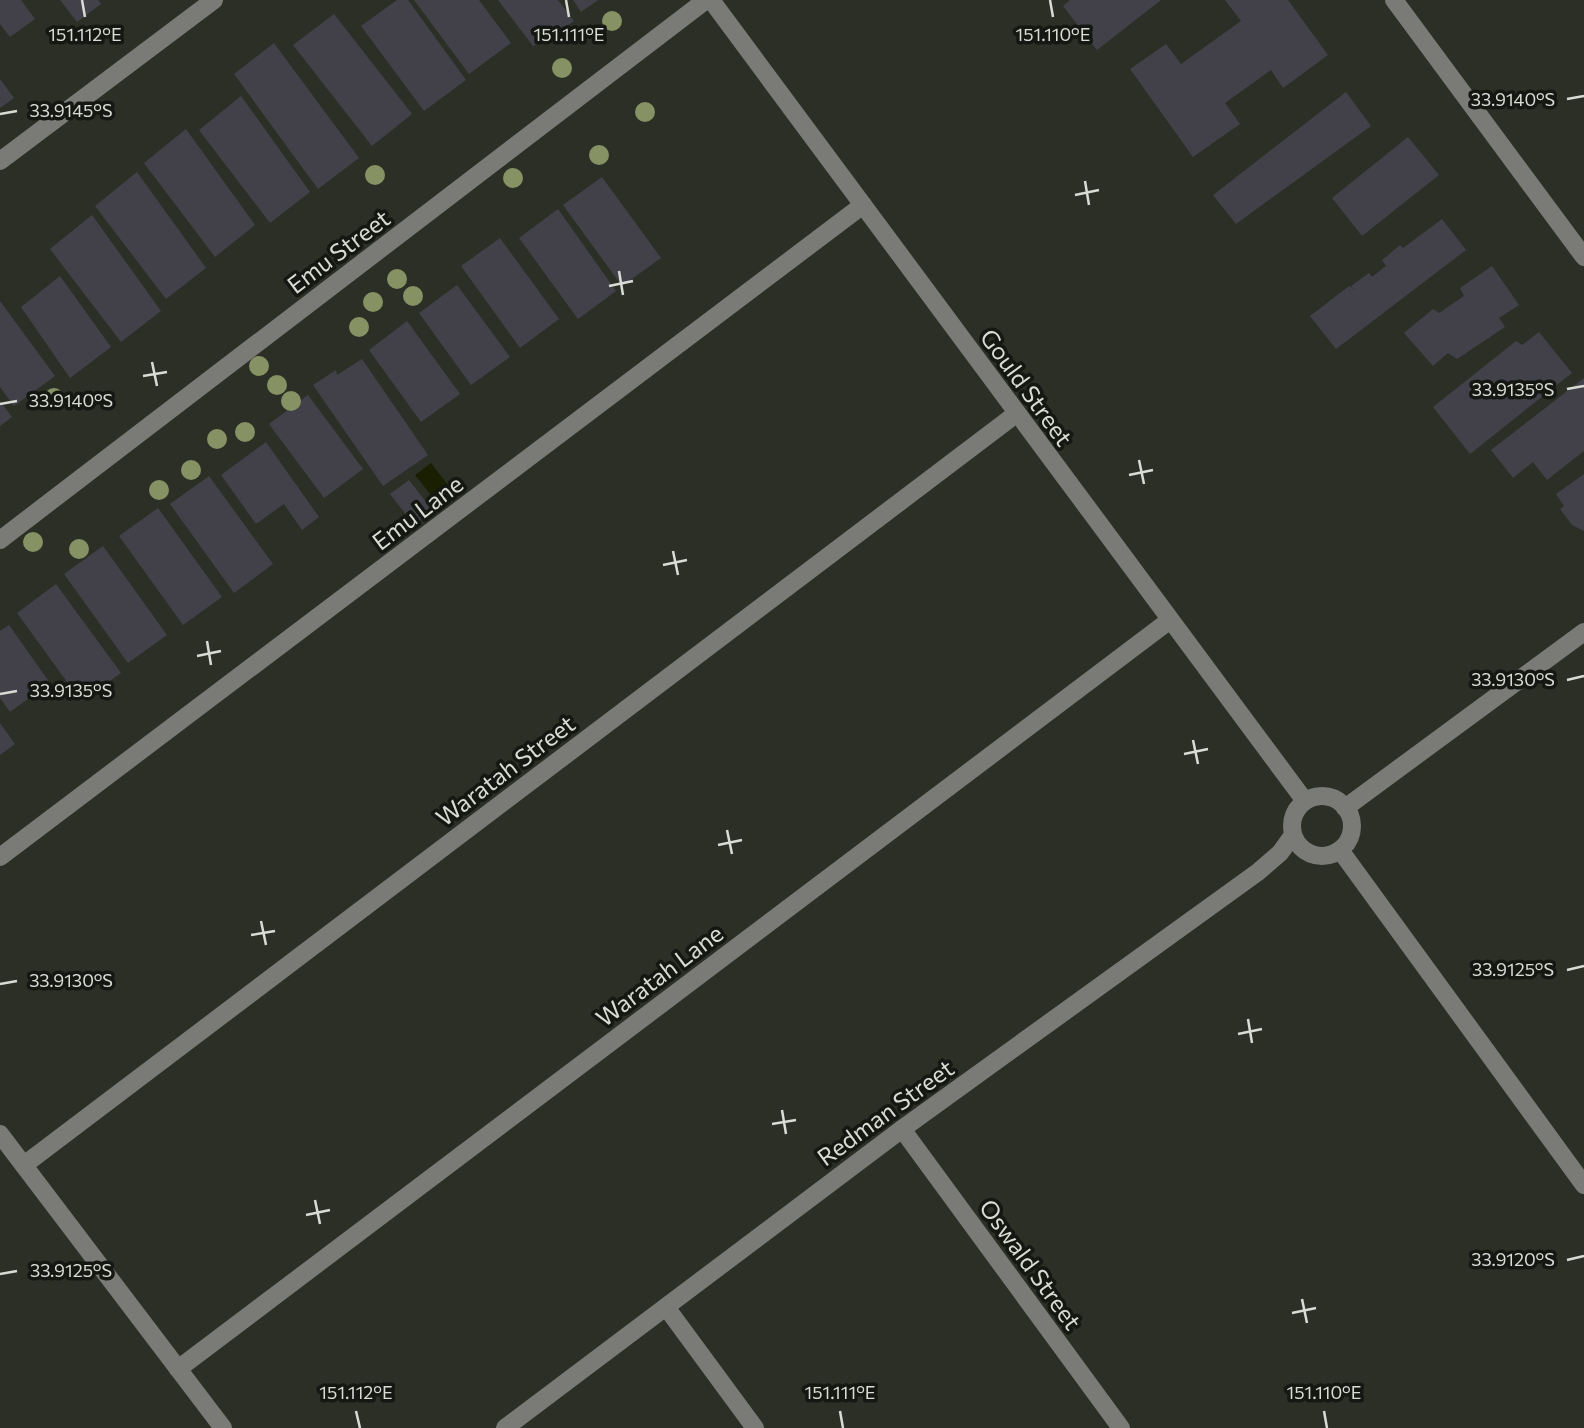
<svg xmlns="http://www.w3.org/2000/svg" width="1584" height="1428" viewBox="0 0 1584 1428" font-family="Commissioner,sans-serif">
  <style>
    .water { fill: #191f00 }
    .building { fill: #42414a }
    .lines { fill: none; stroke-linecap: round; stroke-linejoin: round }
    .minor { stroke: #7a7b76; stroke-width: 18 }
    .tree { fill: #869164 }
    .ticks { fill: none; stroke: #d9dbd5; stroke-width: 2.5 }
    .labels { text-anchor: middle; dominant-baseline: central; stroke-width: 7; stroke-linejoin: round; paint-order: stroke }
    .street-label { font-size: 24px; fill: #d9dbd5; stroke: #151712 }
    .ticks-label { font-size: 18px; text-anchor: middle; fill: #d9dbd5; stroke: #151712; stroke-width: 7; stroke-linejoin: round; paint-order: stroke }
  </style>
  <rect width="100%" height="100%" fill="#2c2f26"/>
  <polygon class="water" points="431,463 454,493 438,504 415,475"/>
  <g class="building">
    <polygon points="0,0 21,0 35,19 10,37 0,24"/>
    <polygon points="60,0 98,0 101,4 77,22"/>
    <polygon points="397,0 408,0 466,80 424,111 361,26"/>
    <polygon points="414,0 479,0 511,43 469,74"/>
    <polygon points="498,0 558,0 574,21 552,37 533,46"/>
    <polygon points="573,0 598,0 581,12"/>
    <polygon points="1070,0 1161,0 1097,50 1063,6"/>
    <polygon points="1225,0 1288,0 1328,55 1283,88 1271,70 1225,103 1240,124 1193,157 1130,69 1166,44 1181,64 1241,21"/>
    <polygon points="334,14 412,114 372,146 293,45"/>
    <polygon points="274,43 359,158 318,189 234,74"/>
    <polygon points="0,79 14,98 0,108"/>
    <polygon points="1346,92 1371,126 1236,224 1213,195"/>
    <polygon points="241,96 310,192 270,223 199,130"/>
    <polygon points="186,129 255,225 215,257 144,163"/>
    <polygon points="1408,137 1439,175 1362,236 1332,198"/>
    <polygon points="137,172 206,268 166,299 95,206"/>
    <polygon points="602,177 661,258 622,286 563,205"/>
    <polygon points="558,209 616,291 578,319 519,238"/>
    <polygon points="92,215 161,311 121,342 50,249"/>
    <polygon points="1442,219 1466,250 1336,349 1310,316 1349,286 1355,290 1351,286 1369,273 1372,277 1386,266 1382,260 1400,245 1403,248"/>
    <polygon points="500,238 559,319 520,348 461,266"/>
    <polygon points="1492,266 1519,305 1499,318 1505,327 1457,359 1448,353 1433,366 1404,333 1433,309 1439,313 1464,296 1460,288"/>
    <polygon points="60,276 111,347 70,378 21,307"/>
    <polygon points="457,285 510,357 471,385 419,313"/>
    <polygon points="0,301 55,376 14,406 0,387"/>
    <polygon points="407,321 460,394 421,422 369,350"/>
    <polygon points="1539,332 1572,373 1470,454 1433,407 1516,341 1522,345"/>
    <polygon points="362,359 428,455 383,486 313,385 336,370 337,375"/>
    <polygon points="1584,378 1584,451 1547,480 1533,462 1513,478 1491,450"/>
    <polygon points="308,395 363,469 324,498 269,424"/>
    <polygon points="0,401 12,417 0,426"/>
    <polygon points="266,442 319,517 302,530 284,504 256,524 221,475"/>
    <polygon points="1584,474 1584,531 1572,525 1560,509 1564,506 1556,494"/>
    <polygon points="209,476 273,564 234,593 170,504"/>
    <polygon points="409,480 433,511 414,525 390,494"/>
    <polygon points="158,508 222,597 183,625 119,536"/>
    <polygon points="103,546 167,635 128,663 64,574"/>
    <polygon points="56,584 121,673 81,701 17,613"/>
    <polygon points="9,625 50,683 10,712 0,698 0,631"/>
    <polygon points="0,723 15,744 0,755"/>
  </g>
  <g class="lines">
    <g class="minor">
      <polyline points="711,0 1305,801"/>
      <polyline points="1394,0 1584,257"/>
      <polyline points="0,161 214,0"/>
      <polyline points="0,540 706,0"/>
      <circle cx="1322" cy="826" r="30"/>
      <polyline points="1345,808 1584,632"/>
      <polyline points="1340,850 1584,1185"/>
      <polyline points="0,857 863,205"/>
      <polyline points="902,1129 1121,1428"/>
      <polyline points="0,1134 223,1428"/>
      <polyline points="24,1165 1016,414"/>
      <polyline points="666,1307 755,1428"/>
      <polyline points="178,1369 1170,620"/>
      <polyline points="505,1428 902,1129 1258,872 1280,853 1293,835"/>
    </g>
  </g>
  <g class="tree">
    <circle cx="612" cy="21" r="10"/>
    <circle cx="562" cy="68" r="10"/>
    <circle cx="645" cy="112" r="10"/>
    <circle cx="599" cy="155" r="10"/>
    <circle cx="375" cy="175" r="10"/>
    <circle cx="513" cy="178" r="10"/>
    <circle cx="397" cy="279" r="10"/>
    <circle cx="413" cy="296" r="10"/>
    <circle cx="373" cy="302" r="10"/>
    <circle cx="359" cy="327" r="10"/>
    <circle cx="259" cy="366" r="10"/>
    <circle cx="277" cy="385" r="10"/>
    <circle cx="54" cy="398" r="10"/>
    <circle cx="291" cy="401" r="10"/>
    <circle cx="245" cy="432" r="10"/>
    <circle cx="217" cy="439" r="10"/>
    <circle cx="191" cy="470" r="10"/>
    <circle cx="159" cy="490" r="10"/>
    <circle cx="33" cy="542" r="10"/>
    <circle cx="79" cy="549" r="10"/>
  </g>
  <path class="ticks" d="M82 0 85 17M566 0 569 17M1050 0 1053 17M1567 99 1584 96M0 114 17 111M1085 181 1089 205M1075 195 1099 190M619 271 623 295M609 286 633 281M152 362 157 386M143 376 167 372M1567 389 1584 386M0 404 17 401M1139 460 1144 484M1129 475 1153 470M673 551 678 575M663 565 687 560M207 641 211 665M197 656 221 651M1567 680 1584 676M0 694 17 691M1193 740 1198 764M1184 754 1208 749M727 830 732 854M718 845 742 840M261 921 266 945M251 935 275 931M1567 970 1584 966M0 984 17 981M1248 1019 1252 1043M1238 1034 1262 1029M782 1110 786 1134M772 1124 796 1120M315 1200 320 1224M306 1215 330 1210M1567 1260 1584 1256M0 1274 17 1271M1302 1299 1307 1323M1292 1313 1316 1308M356 1411 360 1428M840 1411 843 1428M1324 1411 1327 1428"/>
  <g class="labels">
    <g class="street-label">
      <text transform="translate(338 251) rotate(-37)">Emu Street</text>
      <text transform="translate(1027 387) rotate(54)">Gould Street</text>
      <text transform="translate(417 512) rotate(-37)">Emu Lane</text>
      <text transform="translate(505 770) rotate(-37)">Waratah Street</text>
      <text transform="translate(659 975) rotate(-37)">Waratah Lane</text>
      <text transform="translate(885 1112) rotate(-36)">Redman Street</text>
      <text transform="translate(1031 1264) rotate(54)">Oswald Street</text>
    </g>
  </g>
  <g class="ticks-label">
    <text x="85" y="41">151.112°E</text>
    <text x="569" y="41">151.111°E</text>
    <text x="1053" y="41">151.110°E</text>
    <text x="1513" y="106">33.9140°S</text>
    <text x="71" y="117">33.9145°S</text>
    <text x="1513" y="396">33.9135°S</text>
    <text x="71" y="407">33.9140°S</text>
    <text x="1513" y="686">33.9130°S</text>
    <text x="71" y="697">33.9135°S</text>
    <text x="1513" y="976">33.9125°S</text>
    <text x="71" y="987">33.9130°S</text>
    <text x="1513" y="1266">33.9120°S</text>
    <text x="71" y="1277">33.9125°S</text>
    <text x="356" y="1399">151.112°E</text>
    <text x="840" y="1399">151.111°E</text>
    <text x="1324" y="1399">151.110°E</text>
  </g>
</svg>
